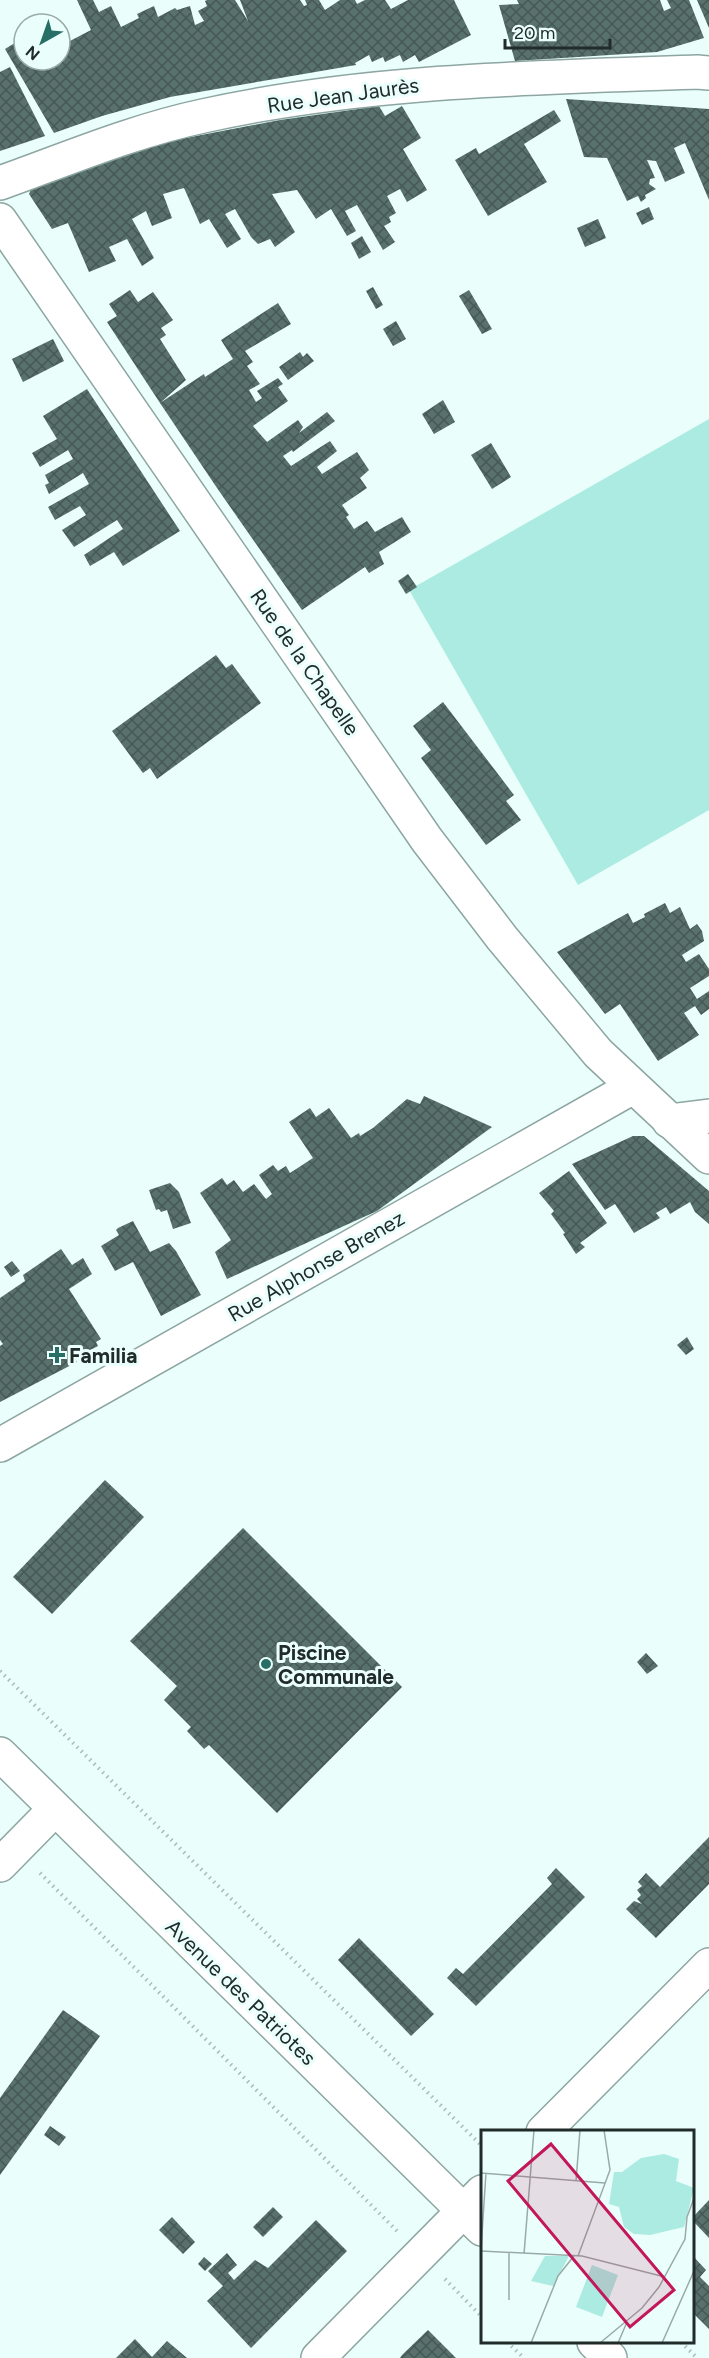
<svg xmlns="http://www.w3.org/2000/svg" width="709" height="2358" viewBox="0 0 709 2358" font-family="Figtree,sans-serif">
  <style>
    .pitch { fill: #acebe1 }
    .building { fill: url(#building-cross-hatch) }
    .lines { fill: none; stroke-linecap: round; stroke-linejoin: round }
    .minor-casing { stroke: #8da6a2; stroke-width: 36 }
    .path { stroke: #aabcb8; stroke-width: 4; stroke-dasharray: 1.5 4.5; stroke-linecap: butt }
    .minor { stroke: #fff; stroke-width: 33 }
    .poi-dot { fill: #266e66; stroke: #eafffb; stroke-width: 2 }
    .labels { text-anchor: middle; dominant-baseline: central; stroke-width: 6; stroke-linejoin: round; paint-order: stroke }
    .street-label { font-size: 21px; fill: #212b29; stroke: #eafffb }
    .poi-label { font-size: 21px; font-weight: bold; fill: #212b29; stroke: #eafffb; text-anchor: start }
    .inset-road { fill: none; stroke: #9aaaa7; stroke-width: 1.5 }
    .view { fill: #c2185b; fill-opacity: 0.15; stroke: #c2185b; stroke-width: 3 }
    .inset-edge { fill: none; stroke: #212b29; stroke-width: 3 }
  </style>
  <defs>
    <pattern id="building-cross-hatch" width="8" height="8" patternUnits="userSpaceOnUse" patternTransform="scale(1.5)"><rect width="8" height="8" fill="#59716d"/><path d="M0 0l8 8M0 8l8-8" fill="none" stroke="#455855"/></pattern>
  </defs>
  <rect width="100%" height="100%" fill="#eafffb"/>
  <polygon class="pitch" points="709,419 709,810 578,885 409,590"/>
  <g class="building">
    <polygon points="77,0 93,0 99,12 111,6 121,27 139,18 137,14 154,6 158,17 175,8 177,10 190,6 195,25 204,21 198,11 207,6 205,1 207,0 235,0 248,21 240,0 300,0 304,6 307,5 305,0 319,0 325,10 340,0 355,0 357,4 365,0 385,0 391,9 408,0 454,0 471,35 419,62 415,55 403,62 400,55 385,62 383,57 372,62 369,55 355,63 356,65 170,97 102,116 54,133 5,49 18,41 24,52 24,60 28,60 33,69 45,62 43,60 60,60 60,42 64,51 70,48 68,42 91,30"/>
    <polygon points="517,0 660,0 664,11 671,8 667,0 689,0 704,38 657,52 515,61 499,5 519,4"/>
    <polygon points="697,0 709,0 709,28"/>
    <polygon points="10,67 45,136 0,151 0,72"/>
    <polygon points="566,99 709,109 709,200 685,143 674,148 685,173 665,182 656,161 647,160 655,178 650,179 649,184 656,189 645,195 646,198 641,202 638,196 627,201 607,158 584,157"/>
    <polygon points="379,106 385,116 402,106 421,138 403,149 427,190 407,202 400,189 387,196 396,213 389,217 391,222 384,226 395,242 383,250 357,205 345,211 356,231 347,236 331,209 316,219 297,190 272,194 295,232 275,247 270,239 258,244 251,237 235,209 225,214 241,239 227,248 209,219 200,224 184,188 163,194 172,218 152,226 146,211 132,219 154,258 142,266 127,239 109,247 116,261 89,272 68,223 52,229 29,194 32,187 170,141 280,120"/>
    <polygon points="554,110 561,121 524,144 547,182 488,216 455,160 476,148 479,154"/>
    <polygon points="649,207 654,219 642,225 636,213"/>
    <polygon points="598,219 606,238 585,247 577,228"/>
    <polygon points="362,236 371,252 359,259 351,243"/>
    <polygon points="373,287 383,305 376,309 366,291"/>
    <polygon points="130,290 138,302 153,292 173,320 161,328 166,335 160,339 186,380 160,403 204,374 205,377 233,359 221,340 278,303 291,324 245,351 253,362 247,366 260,384 249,390 256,402 262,398 257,391 278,378 283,384 278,387 288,401 253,426 267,442 298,420 303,427 299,433 327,412 335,421 293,452 292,450 283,456 291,466 330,441 337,451 317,467 322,474 357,452 369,470 360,478 367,488 342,505 349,515 346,517 354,529 367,521 375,532 402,517 411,532 379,552 384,564 369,573 365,567 302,610 217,488 160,403 107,322 117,316 109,304"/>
    <polygon points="469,290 492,329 482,334 459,296"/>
    <polygon points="396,321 406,339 393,346 383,329"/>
    <polygon points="53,339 64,361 23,382 12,359"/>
    <polygon points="300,352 303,357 307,353 314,361 288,380 279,367"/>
    <polygon points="87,389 180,531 123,566 114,552 90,566 84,555 123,529 117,520 74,547 62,530 86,515 80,506 55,520 48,507 89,484 83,473 49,494 45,485 49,483 45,475 73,459 68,450 40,467 32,453 57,439 43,416"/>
    <polygon points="443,400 455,422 434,434 422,414"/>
    <polygon points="491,443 511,477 492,489 471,455"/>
    <polygon points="408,574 417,587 406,594 398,581"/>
    <polygon points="216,655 226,668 232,664 261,703 157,779 150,768 143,773 112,731"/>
    <polygon points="443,702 514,795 506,801 521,820 486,845 421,758 431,750 413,726"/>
    <polygon points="665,903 670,913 680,907 690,929 697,924 702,931 704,941 682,955 686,962 699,954 709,969 709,976 690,988 697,999 709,991 709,1009 701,1015 695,1006 684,1013 699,1035 658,1061 620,1004 605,1014 557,952 628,913 633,923 645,917 644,914"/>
    <polygon points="424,1096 492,1127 377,1211 227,1279 215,1252 231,1240 200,1193 222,1178 227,1185 234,1180 243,1192 254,1184 266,1199 272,1194 259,1175 273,1165 278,1171 286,1166 290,1173 313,1158 289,1122 310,1108 316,1117 329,1108 351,1138 359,1133 360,1136 373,1128 407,1099 420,1104"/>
    <polygon points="633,1136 644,1136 709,1191 709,1224 695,1212 690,1202 670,1214 666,1207 656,1213 660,1218 634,1233 615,1204 605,1210 572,1164"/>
    <polygon points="569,1171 607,1223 580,1243 585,1247 576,1254 563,1234 565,1233 551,1214 554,1211 539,1193"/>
    <polygon points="170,1183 179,1192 191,1223 173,1229 167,1210 161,1212 159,1209 156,1210 149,1190"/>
    <polygon points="133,1221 150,1252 169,1243 176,1251 201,1295 161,1316 133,1262 115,1271 101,1246 119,1235 116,1230 118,1228"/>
    <polygon points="61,1249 72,1265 83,1258 92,1274 69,1289 101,1339 96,1342 98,1346 75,1358 77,1362 0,1402 0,1346 3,1344 0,1340 0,1298 25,1281 23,1275"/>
    <polygon points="12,1261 20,1271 11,1277 4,1267"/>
    <polygon points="687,1337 694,1349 686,1355 677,1345"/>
    <polygon points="105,1480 144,1517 52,1614 13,1577"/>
    <polygon points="243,1528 402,1687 277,1813 209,1745 204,1749 187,1731 191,1727 164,1700 177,1686 130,1641"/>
    <polygon points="646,1653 658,1666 647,1674 637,1662"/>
    <polygon points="709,1837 709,1884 656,1938 626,1909 634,1901 642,1904 637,1899 641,1895 637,1890 642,1886 638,1882 646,1873 660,1887"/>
    <polygon points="556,1868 585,1897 476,2006 447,1978 456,1968 463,1974 552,1884 547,1878"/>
    <polygon points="359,1938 434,2014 411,2036 338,1960"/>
    <polygon points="63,2010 100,2036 0,2175 0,2098"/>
    <polygon points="50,2126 66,2137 59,2146 44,2135"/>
    <polygon points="709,2200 709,2238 693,2221 693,2217"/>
    <polygon points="273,2207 283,2217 263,2237 253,2227"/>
    <polygon points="172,2217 195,2242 183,2254 159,2230"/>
    <polygon points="316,2220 347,2251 251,2348 207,2301 223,2286 208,2271 227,2253 237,2265 228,2273 234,2280 255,2260 268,2268"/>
    <polygon points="693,2256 706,2270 700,2277 709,2286 709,2329 693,2313"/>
    <polygon points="204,2257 212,2264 205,2271 198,2264"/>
    <polygon points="428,2330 456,2358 400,2358 402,2355"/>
    <polygon points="135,2339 152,2357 167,2341 187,2358 116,2358"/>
  </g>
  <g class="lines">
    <defs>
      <g id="minor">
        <path d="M0 183C67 159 133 131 203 116 365 80 532 78 697 72L709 73"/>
        <polyline points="0,220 427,840 502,938 598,1053 709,1157"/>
        <polyline points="669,1121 709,1116"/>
        <polyline points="0,1445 633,1087"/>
        <polyline points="0,1754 482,2229"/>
        <polyline points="0,1865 55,1809"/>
        <polyline points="543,2132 709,1965"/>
        <polyline points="594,2342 610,2358"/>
        <polyline points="318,2358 482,2192"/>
      </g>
    </defs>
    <use href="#minor" class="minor-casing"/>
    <g class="path">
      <polyline points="0,1671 482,2146"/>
      <polyline points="40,1873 397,2231"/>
      <polyline points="445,2279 482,2317"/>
      <polyline points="507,2342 524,2358"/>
      <polyline points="681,2342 697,2358"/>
    </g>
    <use href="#minor" class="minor"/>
  </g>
  <g class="poi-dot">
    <path d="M54 1346h6v6h6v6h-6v6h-6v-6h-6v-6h6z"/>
    <circle cx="266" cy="1664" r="6"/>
  </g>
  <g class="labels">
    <g class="street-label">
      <text transform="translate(343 95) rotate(-8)">Rue Jean Jaurès</text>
      <text transform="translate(305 662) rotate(55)">Rue de la Chapelle</text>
      <text transform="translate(316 1266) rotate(-30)">Rue Alphonse Brenez</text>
      <text transform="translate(241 1992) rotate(44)">Avenue des Patriotes</text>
    </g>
    <g class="poi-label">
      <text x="69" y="1355">Familia</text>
      <text x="278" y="1652">Piscine<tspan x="278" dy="24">Communale</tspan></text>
    </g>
  </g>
  <g transform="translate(481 2130)">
    <rect width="213" height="213" fill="#eafffb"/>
    <path d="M64 126H88L72 156 50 151Z" fill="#acebe1"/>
    <path d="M183 24 198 29 195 51 213 58 203 97 169 105 153 104 143 97 138 77 128 74 133 42H141L160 28ZM111 135 137 145 121 187 95 177Z" fill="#acebe1"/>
    <path class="inset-road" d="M0 43 124 53M95 51 99 0M0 119 5 43M0 121 101 126 184 147M28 123V170M43 124 53 0M97 126 129 40 123 0M50 213 77 146 93 126M119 213 161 178 178 157 204 109 206 87 213 68M137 213 146 192M181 213 213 141"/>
    <path class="view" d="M70 14 193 160 149 197 27 51Z"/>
    <rect width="213" height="213" class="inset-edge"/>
  </g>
  <g transform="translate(42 42) rotate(220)"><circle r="28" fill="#eafffb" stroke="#9aaaa7" stroke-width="1.5"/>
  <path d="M0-4.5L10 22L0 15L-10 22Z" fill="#266e66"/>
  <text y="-9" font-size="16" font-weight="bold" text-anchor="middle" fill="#212b29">N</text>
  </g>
  <path d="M505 39v9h105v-9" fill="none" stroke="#212b29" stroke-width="3"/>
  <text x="514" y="39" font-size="18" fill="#212b29" stroke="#eafffb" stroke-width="4.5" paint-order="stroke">20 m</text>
</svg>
